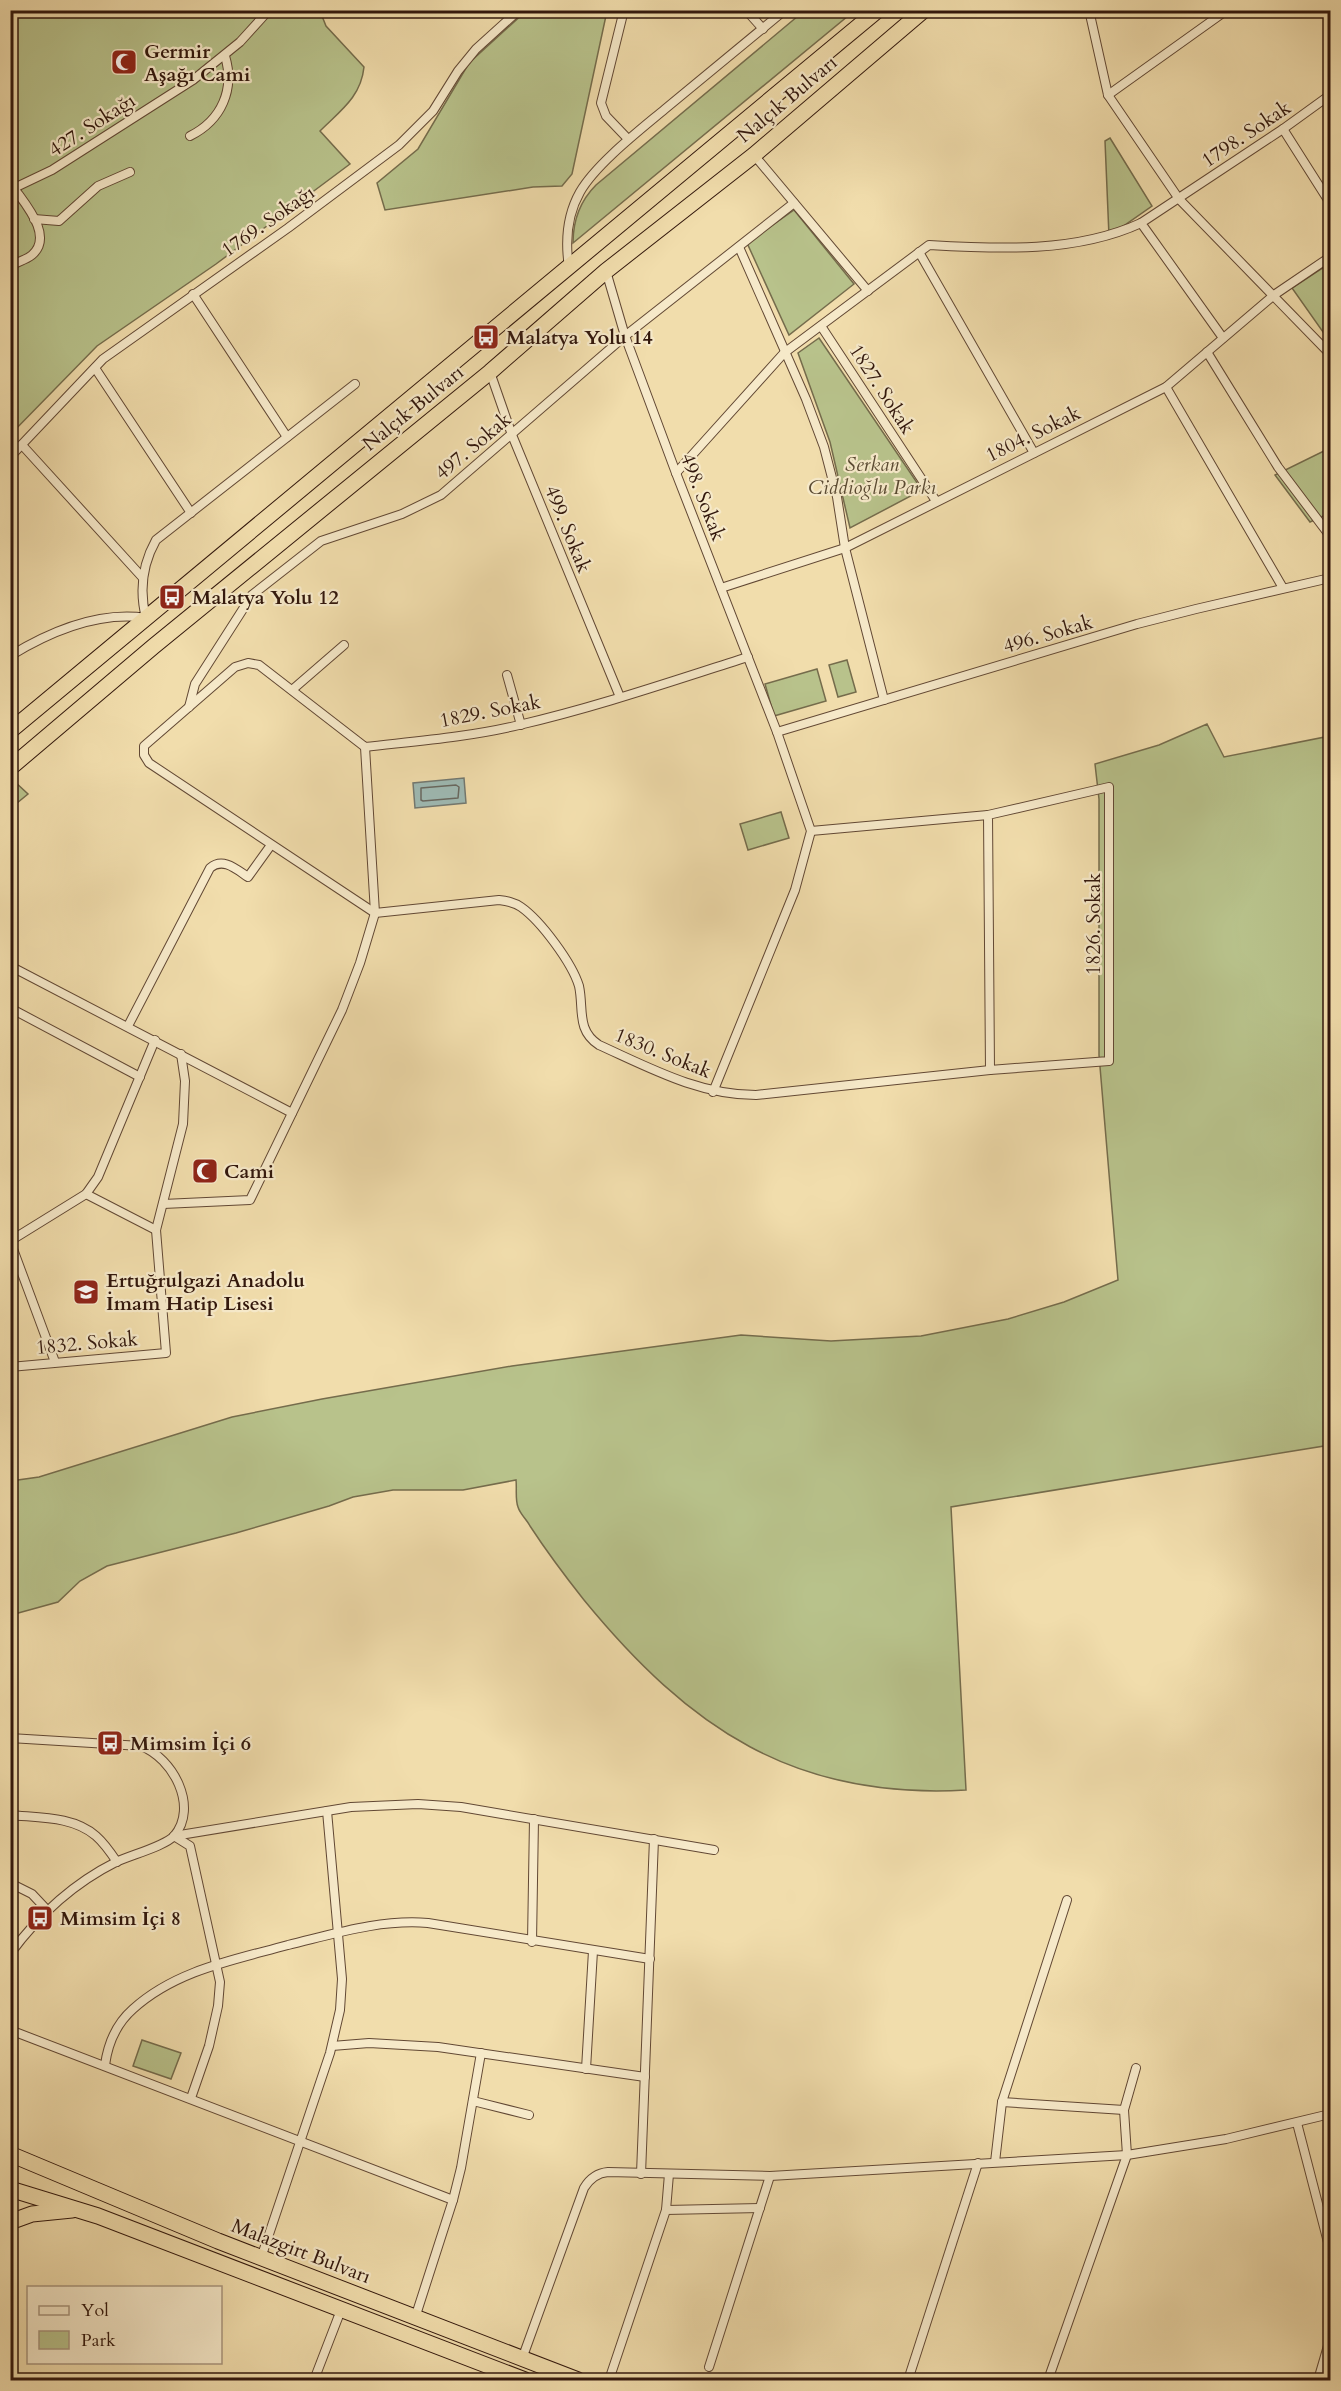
<svg xmlns="http://www.w3.org/2000/svg" width="1341" height="2391" viewBox="0 0 1341 2391" font-family="Cardo,serif">
  <style>
    .green { fill: #b8c28b; stroke: #756c4c; stroke-width: 1.5 }
    .water { fill: #9ebab4; stroke: #737971; stroke-width: 1.5 }
    .lines { fill: none; stroke-linecap: round; stroke-linejoin: round }
    .shore { stroke: #686860; stroke-width: 1.5 }
    .street-casing { stroke: #624834; stroke-width: 10 }
    .highway-casing { stroke: #32170c; stroke-width: 17 }
    .street { stroke: #f6e9c9; stroke-width: 8 }
    .highway { stroke: #f1ddac; stroke-width: 15 }
    .labels { text-anchor: middle; dominant-baseline: central; stroke-width: 4.5; stroke-linejoin: round; paint-order: stroke }
    .poi-label { font-size: 20px; font-weight: bold; fill: #32170c; stroke: #f6e9c9; text-anchor: start }
    .street-label { font-size: 20px; fill: #32170c; stroke: #f6e9c9 }
    .park-label { font-size: 20px; font-style: italic; fill: #5a4a32; stroke: #f6e9c9 }
  </style>
  <rect width="100%" height="100%" fill="#f1ddac"/>
  <filter id="stains"><feTurbulence type="fractalNoise" baseFrequency=".00333" numOctaves="4"/><feColorMatrix values="0 0 0 0 .2 0 0 0 0 .09 0 0 0 0 .02 0 0 0 .5 -.17"/></filter>
  <radialGradient id="worn" r=".72"><stop offset=".6" stop-color="#630" stop-opacity="0"/><stop offset="1" stop-color="#630" stop-opacity=".3"/></radialGradient>
  <g class="green">
    <path d="M11 11H320L326 26 364 67C361 97 340 111 320 131L350 164 216 264 97 346 11 434Z"/>
    <polygon points="526,11 607,11 572,174 562,186 533,187 385,210 377,183 418,149 469,63"/>
    <path d="M804 11H854L573 243C573 220 580 201 596 185Z"/>
    <polygon points="1110,138 1152,206 1109,236 1105,141"/>
    <polygon points="794,210 854,284 789,335 747,243"/>
    <polygon points="1330,263 1330,342 1292,288"/>
    <polygon points="819,338 922,490 850,528 830,442 798,353"/>
    <polygon points="1330,448 1330,513 1310,522 1275,475"/>
    <polygon points="847,660 856,692 838,697 829,665"/>
    <polygon points="817,669 826,701 774,716 765,684"/>
    <path d="M1207 724 1224 757 1330 736V1445L951 1507 966 1790C794 1800 689 1728 584 1600 565 1576 547 1552 530 1526 527 1520 520 1514 518 1507 515 1500 517 1488 516 1480L463 1490H393L353 1497 329 1506 236 1533 107 1566 80 1581 58 1602 11 1615V1481L39 1477 232 1417 322 1399 512 1366 741 1335 831 1341 921 1336 1008 1319 1064 1302 1118 1280 1099 1055V799L1095 764 1159 745Z"/>
    <polygon points="14,781 28,794 11,808 11,783"/>
    <polygon points="781,812 789,838 748,850 740,824"/>
    <polygon points="142,2040 181,2053 171,2079 133,2066"/>
  </g>
  <polygon class="water" points="464,778 466,803 415,808 413,783"/>
  <g class="lines">
    <polygon class="shore" points="456,785 459,787 458,798 423,801 421,800 421,788"/>
    <defs>
      <g id="street">
        <polyline points="624,10 601,103 606,116 628,139"/>
        <polyline points="746,10 763,29"/>
        <polyline points="1089,10 1108,95 1179,199 1330,354"/>
        <polyline points="1108,95 1227,10"/>
        <polyline points="1283,129 1330,203"/>
        <path d="M190 136C222 120 235 89 225 56"/>
        <polyline points="754,155 868,291"/>
        <polyline points="10,190 52,170 193,80 240,42 269,10"/>
        <polyline points="34,219 59,221 98,186 130,172"/>
        <polyline points="739,247 806,399 824,447 837,497 845,548 884,700"/>
        <polyline points="919,252 1034,453"/>
        <path d="M10 266C17 262 26 260 32 255 54 236 25 204 14 188"/>
        <path d="M569 267C565 241 567 215 580 192 596 164 640 130 665 109 705 76 745 43 785 10"/>
        <polyline points="606,271 625,336 676,473 777,732 811,831 795,890 713,1092"/>
        <polyline points="193,294 287,437"/>
        <polyline points="821,326 936,501"/>
        <polyline points="1223,338 1141,223 1283,129 1330,95"/>
        <polyline points="1207,352 1278,467 1330,536"/>
        <polyline points="95,368 191,513"/>
        <polyline points="490,372 512,435 620,697"/>
        <polyline points="1166,387 1283,588"/>
        <polyline points="22,445 143,578"/>
        <polyline points="10,457 103,359 288,228 399,145 433,111 458,71 476,49 519,10"/>
        <path d="M676 473 784 353 929 245C999 249 1076 253 1141 223"/>
        <polyline points="721,588 845,548 1166,387 1274,295 1330,257"/>
        <path d="M10 656C51 631 99 611 146 618 139 590 142 565 156 540L355 384"/>
        <path d="M748 657C672 681 597 707 519 725 469 737 417 741 365 747L259 665 248 663 235 667 144 746V755L149 763 375 913 499 900C507 901 514 902 521 907 541 921 572 963 579 986 584 1009 576 1030 599 1045 650 1068 699 1095 756 1095L990 1070"/>
        <polyline points="507,675 521,725"/>
        <polyline points="292,690 344,645"/>
        <polyline points="189,707 195,684 252,595 321,541 402,514 441,495 625,336 794,203"/>
        <polyline points="777,732 1137,624 1196,609 1330,578"/>
        <polygon points="1109,787 1109,1061 990,1070 988,815"/>
        <polyline points="811,831 988,815"/>
        <polyline points="10,966 292,1113"/>
        <polyline points="10,1008 140,1077"/>
        <path d="M128 1026 210 868C223 857 236 869 248 877L271 845"/>
        <polyline points="86,1194 156,1230"/>
        <polyline points="163,1204 250,1200 342,1010 360,963 375,913 365,747"/>
        <polyline points="10,1241 86,1194 98,1177 155,1040"/>
        <polyline points="10,1241 55,1362"/>
        <polyline points="10,1367 166,1353 156,1230 183,1124 185,1081 181,1054"/>
        <path d="M10 1738 141 1746C173 1758 199 1807 174 1836 165 1846 131 1855 116 1862 74 1883 38 1916 10 1954"/>
        <path d="M10 1815C39 1818 73 1816 96 1836 104 1843 111 1853 117 1862"/>
        <polyline points="174,1836 351,1807 418,1804 461,1807 714,1850"/>
        <polyline points="174,1836 190,1846 220,1982 218,2006 209,2046 191,2098"/>
        <polyline points="10,1883 32,1894 48,1911"/>
        <polyline points="532,1942 534,1819"/>
        <polyline points="10,2030 453,2200"/>
        <polyline points="332,2046 369,2043 438,2047 645,2077"/>
        <path d="M105 2065C108 2043 116 2024 133 2009 176 1970 234 1960 288 1945 334 1934 380 1919 428 1923L650 1959"/>
        <polyline points="586,2069 593,1951"/>
        <polyline points="473,2101 529,2115"/>
        <polyline points="1002,2102 1124,2110"/>
        <polyline points="1297,2123 1330,2250"/>
        <polyline points="995,2162 1002,2102 1067,1900"/>
        <polyline points="641,2174 654,1839"/>
        <polyline points="666,2210 760,2208"/>
        <polyline points="261,2258 330,2053 340,2010 342,1979 327,1811"/>
        <polyline points="415,2318 453,2200 461,2168 481,2053"/>
        <path d="M522 2359 584 2188C590 2178 597 2173 608 2172L770 2176 1127 2155 1226 2139 1330 2114"/>
        <polyline points="709,2367 770,2176"/>
        <polyline points="314,2380 341,2310"/>
        <polyline points="609,2380 666,2210 669,2174"/>
        <polyline points="908,2380 978,2163"/>
        <polyline points="1048,2380 1127,2155 1124,2110 1136,2068"/>
        <polyline points="1318,2380 1330,2339"/>
      </g>
      <g id="highway">
        <polyline points="10,731 878,10"/>
        <polyline points="10,768 154,646 490,372 606,271 754,155 924,10"/>
        <polyline points="10,2154 218,2241 578,2380"/>
        <polyline points="10,2189 98,2216 525,2380"/>
        <polyline points="10,2222 32,2214 72,2210"/>
      </g>
    </defs>
    <use href="#street" class="street-casing"/>
    <use href="#highway" class="highway-casing"/>
    <use href="#street" class="street"/>
    <use href="#highway" class="highway"/>
  </g>
  <defs>
    <symbol id="mosque-square" viewBox="-11 -11 22 22"><rect x="-9" y="-9" width="18" height="18" rx="4" fill="#8f2418" stroke="#f6e9c9"/><path d="M3.5-4.9A6 6 0 1 0 3.5 4.9A5 5 0 1 1 3.5-4.9Z" fill="#fff"/></symbol>
    <symbol id="bus-square" viewBox="-11 -11 22 22"><rect x="-9" y="-9" width="18" height="18" rx="4" fill="#8f2418" stroke="#f6e9c9"/><path d="M-5-6H5V4H4V6H2V4H-2V6H-4V4H-5ZM-3.5-4V0h7V-4ZM-3.5 1.2v1.5H-2V1.2ZM2 1.2v1.5H3.5V1.2Z" fill="#fff"/></symbol>
    <symbol id="school-square" viewBox="-11 -11 22 22"><rect x="-9" y="-9" width="18" height="18" rx="4" fill="#8f2418" stroke="#f6e9c9"/><path d="M0-5L7-2L0 1L-7-2ZM-4 1L0 2.5L4 1V4Q0 6-4 4Z" fill="#fff"/></symbol>
  </defs>
  <g fill-rule="evenodd">
    <use href="#mosque-square" x="109" y="47" width="30" height="30"/>
    <use href="#bus-square" x="471" y="322" width="30" height="30"/>
    <use href="#bus-square" x="157" y="582" width="30" height="30"/>
    <use href="#mosque-square" x="190" y="1156" width="30" height="30"/>
    <use href="#school-square" x="71" y="1277" width="30" height="30"/>
    <use href="#bus-square" x="95" y="1728" width="30" height="30"/>
    <use href="#bus-square" x="25" y="1903" width="30" height="30"/>
  </g>
  <g class="labels">
    <g class="poi-label">
      <text x="144" y="51">Germir<tspan x="144" dy="23">Aşağı Cami</tspan></text>
      <text x="506" y="337">Malatya Yolu 14</text>
      <text x="192" y="597">Malatya Yolu 12</text>
      <text x="224" y="1171">Cami</text>
      <text x="106" y="1280">Ertuğrulgazi Anadolu<tspan x="106" dy="23">İmam Hatip Lisesi</tspan></text>
      <text x="130" y="1743">Mimsim İçi 6</text>
      <text x="60" y="1918">Mimsim İçi 8</text>
    </g>
    <g class="street-label">
      <text transform="translate(787 99) rotate(-40)">Nalçık Bulvarı</text>
      <text transform="translate(92 125) rotate(-33)">427. Sokağı</text>
      <text transform="translate(1246 134) rotate(-34)">1798. Sokak</text>
      <text transform="translate(268 221) rotate(-35)">1769. Sokağı</text>
      <text transform="translate(882 389) rotate(57)">1827. Sokak</text>
      <text transform="translate(413 408) rotate(-39)">Nalçık Bulvarı</text>
      <text transform="translate(1033 434) rotate(-26)">1804. Sokak</text>
      <text transform="translate(473 446) rotate(-40)">497. Sokak</text>
      <text transform="translate(703 497) rotate(69)">498. Sokak</text>
      <text transform="translate(568 529) rotate(68)">499. Sokak</text>
      <text transform="translate(1048 634) rotate(-16)">496. Sokak</text>
      <text transform="translate(490 711) rotate(-11)">1829. Sokak</text>
      <text transform="translate(1093 924) rotate(-90)">1826. Sokak</text>
      <text transform="translate(663 1053) rotate(22)">1830. Sokak</text>
      <text transform="translate(87 1343) rotate(-5)">1832. Sokak</text>
      <text transform="translate(301 2251) rotate(21)">Malazgirt Bulvarı</text>
    </g>
    <g class="park-label">
      <text x="872" y="464">Serkan<tspan x="872" dy="23">Ciddioğlu Parkı</tspan></text>
    </g>
  </g>
  <rect width="1341" height="2391" fill="none" stroke="#f1ddac" stroke-width="36"/>
  <rect x="12" y="12" width="1317" height="2367" fill="none" stroke="#32170c" stroke-width="3"/>
  <rect x="18" y="18" width="1305" height="2355" fill="none" stroke="#32170c" stroke-width="1.5"/>
  <rect x="27" y="2286" width="195" height="78" fill="#f6e9c9" stroke="#a8957d" stroke-width="1.5"/>
  <rect x="39" y="2306" width="30" height="9" fill="#f6e9c9" stroke="#a8957d" stroke-width="1.5"/>
  <text x="81" y="2316" font-size="18" fill="#32170c">Yol</text>
  <rect x="39" y="2331" width="30" height="18" fill="#b8c28b" stroke="#a8957d" stroke-width="1.5"/>
  <text x="81" y="2346" font-size="18" fill="#32170c">Park</text>
  <rect width="100%" height="100%" filter="url(#stains)"/>
  <rect width="100%" height="100%" fill="url(#worn)"/>
</svg>
